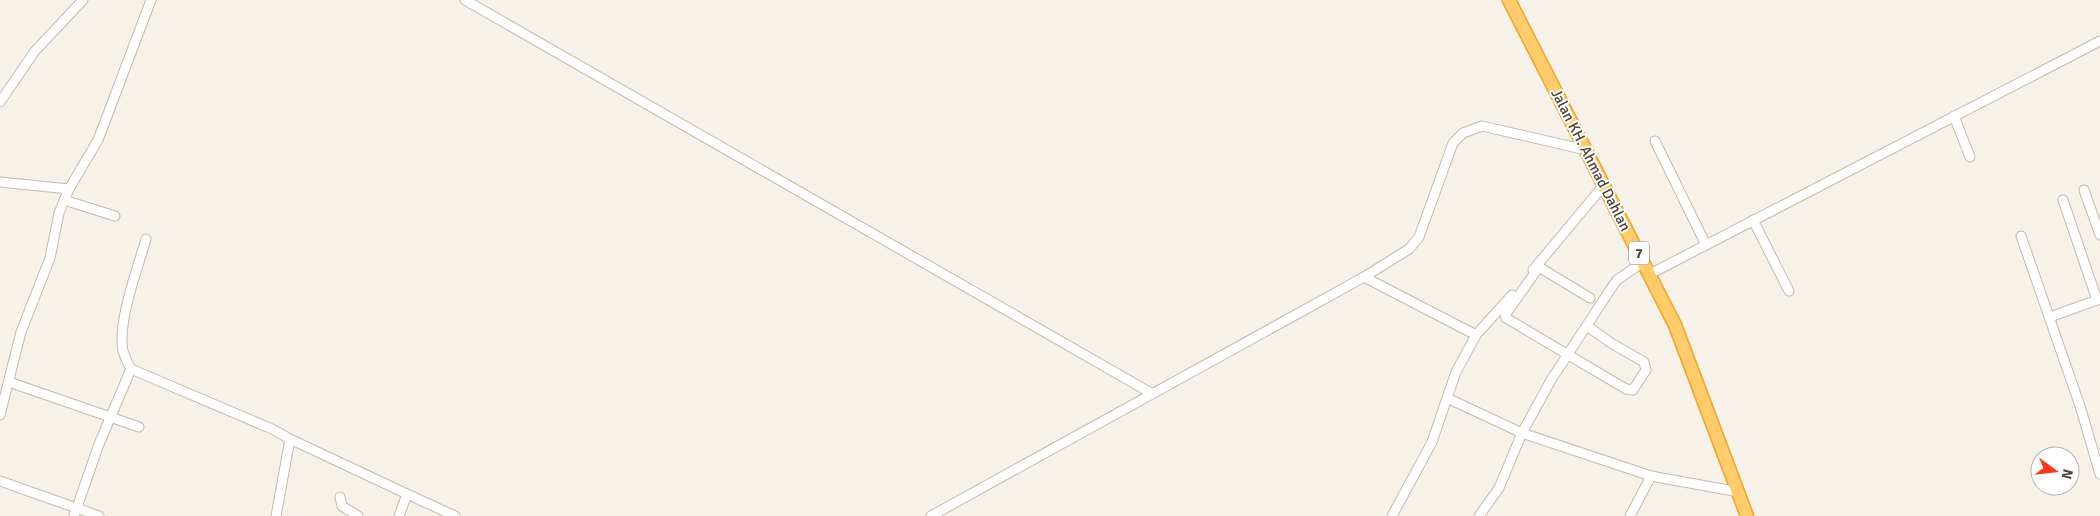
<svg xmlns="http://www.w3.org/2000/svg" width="2100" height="516" viewBox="0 0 2100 516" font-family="Signika,sans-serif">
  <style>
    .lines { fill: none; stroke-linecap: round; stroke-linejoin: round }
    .minor-casing { stroke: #c3baaa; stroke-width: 11 }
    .highway-casing { stroke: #f0a329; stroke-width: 15 }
    .minor { stroke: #fff; stroke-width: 9 }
    .highway { stroke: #ffcb6b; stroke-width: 12 }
    .labels { text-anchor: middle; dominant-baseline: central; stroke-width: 4; stroke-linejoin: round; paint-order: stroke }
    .shield { fill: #fff; stroke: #817b72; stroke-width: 1 }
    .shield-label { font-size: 14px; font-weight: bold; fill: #4b4236 }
    .street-label { font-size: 15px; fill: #4b4236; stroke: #fff }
  </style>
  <rect width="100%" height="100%" fill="#f6f2e9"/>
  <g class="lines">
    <defs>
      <g id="minor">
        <polyline points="465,0 1151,393"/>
        <polyline points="0,102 35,51 83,0"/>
        <polyline points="1954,116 1970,157"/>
        <polyline points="1655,141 1706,245"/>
        <polyline points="0,182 69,189"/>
        <polyline points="2084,190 2100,235"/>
        <polyline points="64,200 115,216"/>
        <polyline points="2063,200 2097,300"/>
        <polyline points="1753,220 1789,291"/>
        <polyline points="2021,236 2080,406 2100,474"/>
        <path d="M146 239C138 267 117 323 123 351 125 357 128 364 131 369L272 429 290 439 276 516"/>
        <polyline points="1643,262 1617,280 1610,290 1551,380 1522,433 1651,476 1739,492"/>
        <polyline points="1533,270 1604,185"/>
        <polyline points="1650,274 2100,41"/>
        <polyline points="1364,277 1476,335 1512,295"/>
        <polyline points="2050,317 2100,299"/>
        <polyline points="1587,326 1611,343 1644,362 1646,370 1633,390 1626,389 1506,318 1505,315 1539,267 1590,298"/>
        <polyline points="9,382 139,427"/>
        <polyline points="1447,398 1522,433 1499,488 1479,516"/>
        <polyline points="0,415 21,332 50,258 59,213 69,189 98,140 151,0"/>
        <polyline points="290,439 407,494 399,516"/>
        <polyline points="0,481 99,516"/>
        <polyline points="407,494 455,516"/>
        <polyline points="340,497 342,506 358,516"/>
        <polyline points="74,516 99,444 131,369"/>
        <polyline points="931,516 1364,277 1409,249 1419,237 1453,143 1463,133 1482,126 1586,150"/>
        <polyline points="1392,516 1432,442 1456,372 1476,335"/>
        <polyline points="1630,516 1651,476"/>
      </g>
      <polyline id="highway" points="1509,0 1675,325 1747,516"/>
    </defs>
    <use href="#minor" class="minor-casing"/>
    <use href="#highway" class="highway-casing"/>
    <use href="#minor" class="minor"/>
    <use href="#highway" class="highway"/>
  </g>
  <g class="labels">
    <rect class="shield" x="1629" y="241.5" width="20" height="23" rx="4"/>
    <g class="shield-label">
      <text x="1639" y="253">7</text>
    </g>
    <g class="street-label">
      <text transform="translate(1591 160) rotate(63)">Jalan KH. Ahmad Dahlan</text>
    </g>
  </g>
  <g transform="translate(2055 471) rotate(105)"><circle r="24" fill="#ffffff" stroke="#b7b3af"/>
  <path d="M0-4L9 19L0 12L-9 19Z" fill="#ff3517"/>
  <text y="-8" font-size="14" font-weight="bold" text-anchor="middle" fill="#4b4236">N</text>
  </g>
</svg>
